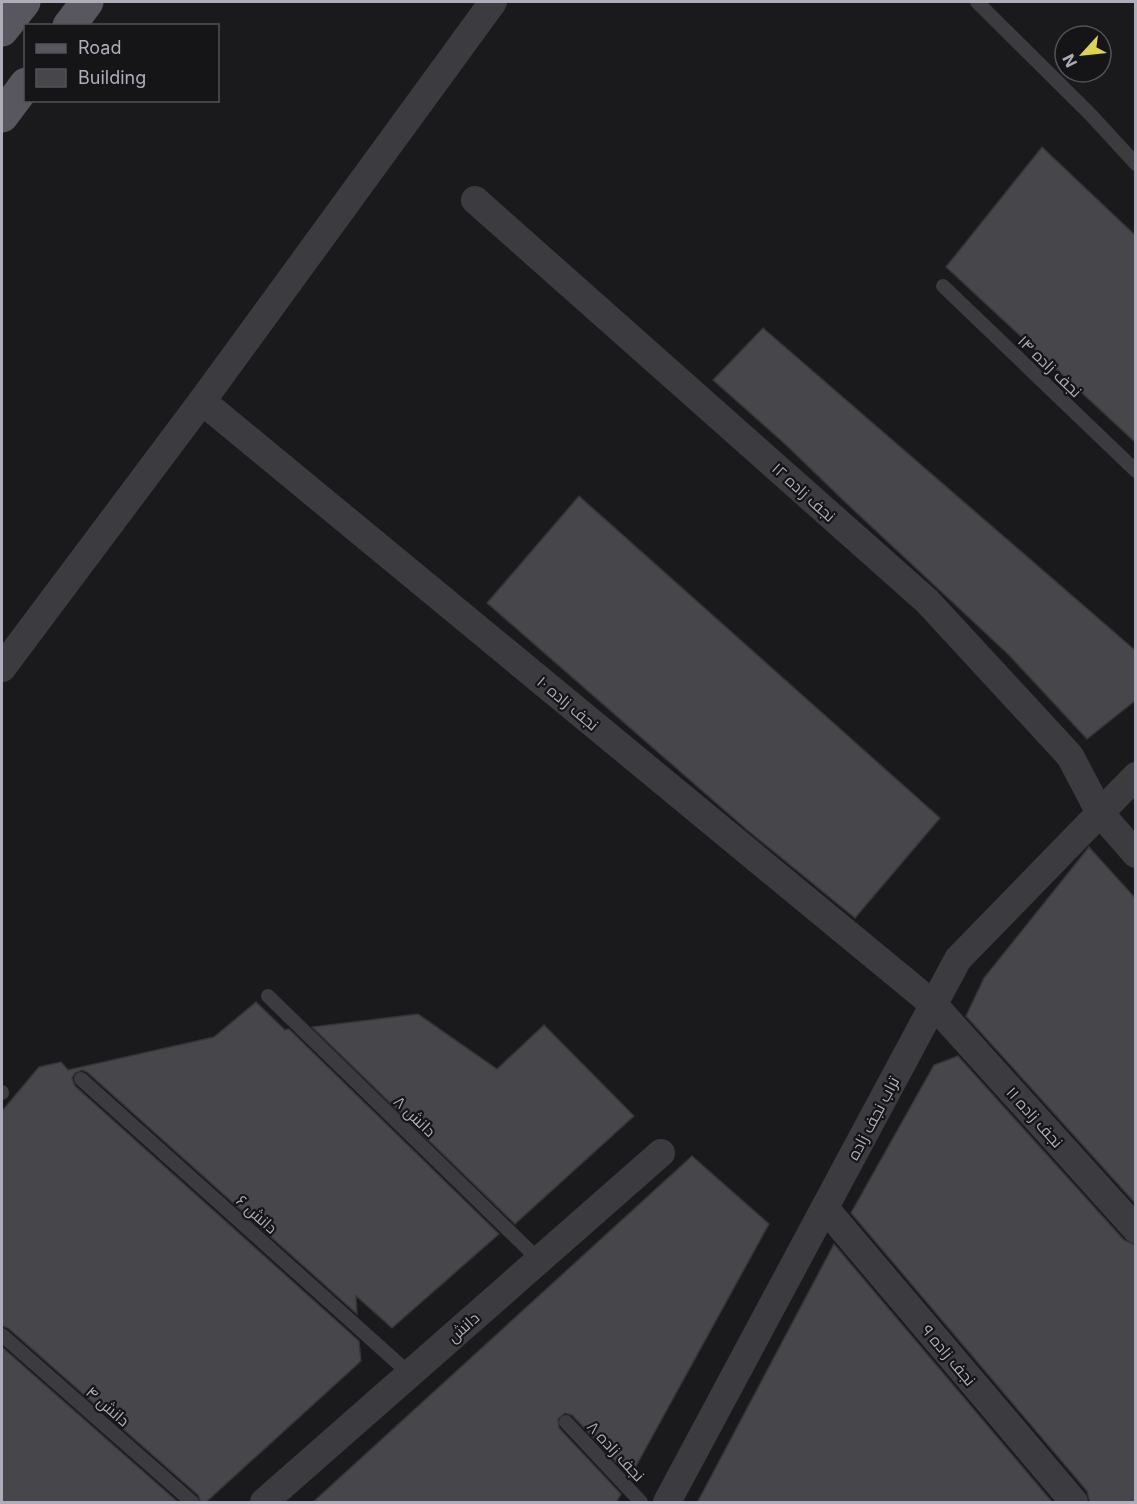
<svg xmlns="http://www.w3.org/2000/svg" width="1137" height="1504" viewBox="0 0 1137 1504" font-family="Inter,Cairo,sans-serif">
  <style>
    .building { fill: #47474b; stroke: #353437; stroke-width: 1.5 }
    .lines { fill: none; stroke-linecap: round; stroke-linejoin: round }
    .lane { stroke: #3c3b40; stroke-width: 14 }
    .street { stroke: #3c3b40; stroke-width: 28 }
    .primary { stroke: #58575f; stroke-width: 33 }
    .labels { text-anchor: middle; dominant-baseline: central; stroke-width: 4.5; stroke-linejoin: round; paint-order: stroke }
    .street-label { font-size: 16px; fill: #aeaeba; stroke: #151517 }
  </style>
  <rect width="100%" height="100%" fill="#1a1a1c"/>
  <g class="building">
    <polygon points="1042,147 1136,236 1136,443 946,267"/>
    <polygon points="763,328 1136,651 1136,700 1087,739 1009,655 843,500 785,444 713,380"/>
    <polygon points="579,496 940,818 855,918 746,829 487,603"/>
    <polygon points="1089,847 1136,899 1136,1204 966,1016 984,978"/>
    <polygon points="256,1002 285,1030 289,1029 499,1234 392,1328 356,1296 357,1314 87,1072 82,1070 75,1073 72,1078 75,1086 359,1341 361,1361 205,1503 201,1503 198,1495 8,1328 2,1326 2,1111 39,1067 61,1062 68,1070 214,1037"/>
    <polygon points="418,1014 497,1069 544,1025 634,1116 515,1224 312,1027"/>
    <polygon points="958,1056 1124,1240 1136,1245 1136,1503 1090,1503 1087,1491 851,1213 934,1065"/>
    <polygon points="692,1156 769,1224 630,1477 572,1415 565,1413 558,1419 559,1428 621,1494 616,1503 312,1503"/>
    <polygon points="834,1244 1053,1503 697,1503"/>
    <polygon points="2,1347 179,1503 2,1503"/>
  </g>
  <g class="lines">
    <g class="lane">
      <polyline points="977,2 1090,114 1136,164"/>
      <polyline points="943,286 1136,471"/>
      <polyline points="268,996 539,1260"/>
      <polyline points="81,1079 410,1374"/>
      <polyline points="2,1093 2,1092"/>
      <polyline points="2,1335 192,1502"/>
      <polyline points="566,1422 641,1502"/>
    </g>
    <g class="street">
      <polyline points="475,200 927,601 1070,756 1100,813 1136,854"/>
      <polyline points="202,401 934,1005 1136,1229"/>
      <polyline points="2,668 202,401 493,2"/>
      <polyline points="825,1208 1074,1502"/>
      <polyline points="264,1502 661,1153"/>
      <polyline points="667,1502 958,959 1136,776"/>
    </g>
    <g class="primary">
      <polyline points="69,26 87,2"/>
      <polyline points="2,30 24,2"/>
      <polyline points="2,116 26,84"/>
    </g>
  </g>
  <g class="labels">
    <g class="street-label">
      <text transform="translate(1050 366) rotate(44)">نجف زاده ۱۴</text>
      <text transform="translate(804 492) rotate(42)">نجف زاده ۱۲</text>
      <text transform="translate(568 703) rotate(40)">نجف زاده ۱۰</text>
      <text transform="translate(415 1116) rotate(44)">دانش ۸</text>
      <text transform="translate(1035 1117) rotate(48)">نجف زاده ۱۱</text>
      <text transform="translate(873 1118) rotate(-62)">تراب نجف زاده</text>
      <text transform="translate(257 1214) rotate(42)">دانش ۶</text>
      <text transform="translate(463 1327) rotate(-42)">دانش</text>
      <text transform="translate(949 1355) rotate(50)">نجف زاده ۹</text>
      <text transform="translate(108 1406) rotate(41)">دانش ۴</text>
      <text transform="translate(616 1451) rotate(47)">نجف زاده ۸</text>
    </g>
  </g>
  <rect width="1137" height="1504" fill="none" stroke="#aeaeba" stroke-width="6"/>
  <rect x="24" y="24" width="195" height="78" fill="#151517" stroke="#525258" stroke-width="1.5"/>
  <rect x="36" y="44" width="30" height="9" fill="#58575f" stroke="#525258" stroke-width="1.5"/>
  <text x="78" y="54" font-size="18" fill="#aeaeba">Road</text>
  <rect x="36" y="69" width="30" height="18" fill="#47474b" stroke="#525258" stroke-width="1.5"/>
  <text x="78" y="84" font-size="18" fill="#aeaeba">Building</text>
  <g transform="translate(1083 54) rotate(243)"><circle r="28" fill="#151517" stroke="#525258" stroke-width="1.5"/>
  <path d="M0-4.5L10 22L0 15L-10 22Z" fill="#e0d44d"/>
  <text y="-9" font-size="16" font-weight="bold" text-anchor="middle" fill="#aeaeba">N</text>
  </g>
</svg>
